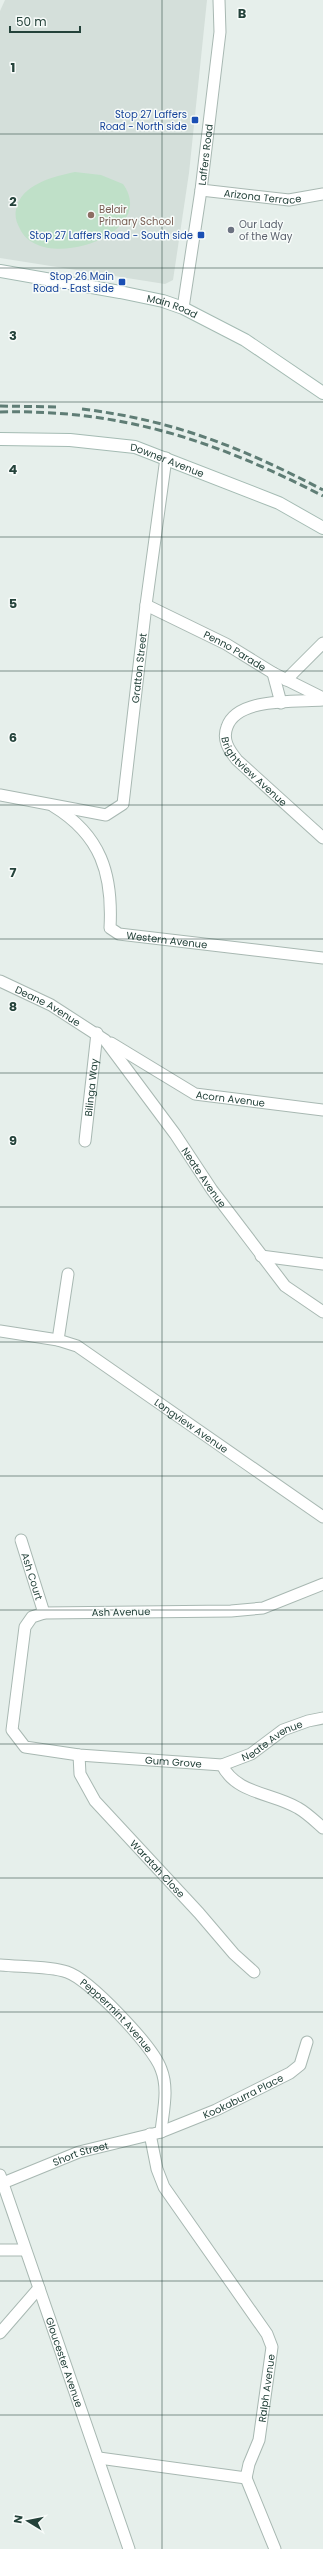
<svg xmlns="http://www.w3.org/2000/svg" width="323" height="2549" viewBox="0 0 323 2549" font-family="Poppins,sans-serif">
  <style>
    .built { fill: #d4dfda }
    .green { fill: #bfe0c8 }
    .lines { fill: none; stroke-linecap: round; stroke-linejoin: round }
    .street-casing { stroke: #a8b8b2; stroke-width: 13 }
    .secondary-casing { stroke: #a4bbb3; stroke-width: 14 }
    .street { stroke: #fff; stroke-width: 11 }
    .secondary { stroke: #fff; stroke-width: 12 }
    .rail { stroke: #5f7d75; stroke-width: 3; stroke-dasharray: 8 4; stroke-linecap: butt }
    .grid { fill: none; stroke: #24423a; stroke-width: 1; stroke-opacity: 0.55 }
    .transit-dot { fill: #1a4fb4; stroke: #f7fbf9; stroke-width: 1.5 }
    .education-dot { fill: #8d6e63; stroke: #f7fbf9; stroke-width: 1.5 }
    .worship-dot { fill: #6b7280; stroke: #f7fbf9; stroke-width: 1.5 }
    .labels { text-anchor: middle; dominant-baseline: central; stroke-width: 3; stroke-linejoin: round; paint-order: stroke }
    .transit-label { font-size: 10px; fill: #164399; stroke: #f7fbf9; text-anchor: end }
    .street-label { font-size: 10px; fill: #24423a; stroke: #f7fbf9 }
    .education-label { font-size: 10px; fill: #785e54; stroke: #f7fbf9; text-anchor: start }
    .worship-label { font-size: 10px; fill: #5b616d; stroke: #f7fbf9; text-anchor: start }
    .grid-label { font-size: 13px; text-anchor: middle; font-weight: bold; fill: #24423a; stroke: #f7fbf9; stroke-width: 3; stroke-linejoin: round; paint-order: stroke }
  </style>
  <rect width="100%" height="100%" fill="#e6efeb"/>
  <polygon class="built" points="5,0 207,0 189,173 173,280 165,284 0,258 0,11"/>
  <path class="green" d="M75 172 101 175 123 184C160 235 41 274 20 229 15 220 14 213 18 203 27 183 55 176 75 172Z"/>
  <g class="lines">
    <defs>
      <g id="street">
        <path id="s1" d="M201 190 289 200 323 194"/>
        <path id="s2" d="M183 308 201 190 220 32 219 0"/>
        <path id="s3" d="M146 605 226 644 273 673 323 698"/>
        <polyline points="273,673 281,703"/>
        <polyline points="286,680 323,643"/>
        <path id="s4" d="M323 700C296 702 237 697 227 727 222 740 229 750 237 760L323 838"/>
        <path id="s5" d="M0 795 106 815 123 804 146 605 166 458"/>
        <path id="s6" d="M53 806C101 835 113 874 110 928L119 934 323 958"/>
        <path id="s7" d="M0 981 51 1005 105 1040 175 1134 212 1190 285 1286 323 1312"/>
        <path id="s8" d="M111 1043 195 1094 323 1110"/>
        <path id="s9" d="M85 1141 97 1033"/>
        <polyline points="261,1256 323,1264"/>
        <path id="s10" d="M0 1331 58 1340 77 1346 323 1517"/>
        <polyline points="58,1340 68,1274"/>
        <path id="s11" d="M21 1540 44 1613"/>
        <path id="s12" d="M323 1584 263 1608 231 1611 44 1613 32 1617 25 1627 12 1730 25 1747 79 1755 222 1765 251 1754 283 1730 308 1721 323 1718"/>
        <path id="s13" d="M79 1755 80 1774 95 1801 199 1913 234 1954 254 1972"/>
        <path d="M222 1765C236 1794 273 1793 298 1808 307 1813 315 1821 323 1828"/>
        <path id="s14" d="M0 1965C20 1967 49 1966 67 1972 89 1979 153 2046 161 2069 169 2089 163 2111 161 2132"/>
        <path id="s15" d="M0 2175 129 2549"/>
        <path id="s16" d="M3 2183 79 2152 161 2132 216 2110 290 2073 300 2065 307 2042"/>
        <polyline points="0,2250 25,2250"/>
        <polyline points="0,2333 39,2288"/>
        <path id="s17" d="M99 2458 246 2478 249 2464 259 2440 272 2347 267 2334 164 2187 157 2169 150 2134"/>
        <polyline points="246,2478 275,2549"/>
      </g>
      <g id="secondary">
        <path id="s18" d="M0 271 120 292 163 301 183 308 245 340 323 393"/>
        <path id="s19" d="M0 439 70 440 135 447 279 503 323 528"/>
      </g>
    </defs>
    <use href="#street" class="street-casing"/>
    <use href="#secondary" class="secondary-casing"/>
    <use href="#street" class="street"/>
    <use href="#secondary" class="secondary"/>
    <g class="rail">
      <polyline points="0,406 60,407"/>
      <path d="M82 409C173 420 243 448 323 490"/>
      <path d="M0 412C122 409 216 441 323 496"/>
    </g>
  </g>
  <path class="grid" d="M162 0V2549M0 134H323M0 268H323M0 402H323M0 537H323M0 671H323M0 805H323M0 939H323M0 1073H323M0 1207H323M0 1342H323M0 1476H323M0 1610H323M0 1744H323M0 1878H323M0 2012H323M0 2147H323M0 2281H323M0 2415H323"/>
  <g class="transit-dot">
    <rect x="191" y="116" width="8" height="8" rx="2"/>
    <rect x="197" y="231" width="8" height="8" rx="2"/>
    <rect x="118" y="278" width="8" height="8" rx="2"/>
  </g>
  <circle class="education-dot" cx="91" cy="215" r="4"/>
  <circle class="worship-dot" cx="231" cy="230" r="4"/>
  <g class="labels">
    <g class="transit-label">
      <text x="187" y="114">Stop 27 Laffers<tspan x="187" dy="12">Road - North side</tspan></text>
      <text x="193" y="235">Stop 27 Laffers Road - South side</text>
      <text x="114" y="276">Stop 26 Main<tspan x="114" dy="12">Road - East side</tspan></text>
    </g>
    <g class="street-label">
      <text stroke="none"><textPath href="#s2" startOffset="155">Laffers Road</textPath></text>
      <text stroke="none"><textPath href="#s1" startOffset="62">Arizona Terrace</textPath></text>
      <text stroke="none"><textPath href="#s18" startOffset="176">Main Road</textPath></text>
      <text stroke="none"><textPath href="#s19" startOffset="170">Downer Avenue</textPath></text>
      <text stroke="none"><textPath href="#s3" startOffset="100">Penno Parade</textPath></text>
      <text stroke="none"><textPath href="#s5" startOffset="265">Gratton Street</textPath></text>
      <text stroke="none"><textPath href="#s4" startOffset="161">Brightview Avenue</textPath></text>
      <text stroke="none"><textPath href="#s6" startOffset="202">Western Avenue</textPath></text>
      <text stroke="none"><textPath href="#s7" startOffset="54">Deane Avenue</textPath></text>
      <text stroke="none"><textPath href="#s9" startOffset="54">Bilinga Way</textPath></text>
      <text stroke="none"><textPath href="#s8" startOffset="134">Acorn Avenue</textPath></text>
      <text stroke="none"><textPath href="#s7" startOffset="290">Neate Avenue</textPath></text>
      <text stroke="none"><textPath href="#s10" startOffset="218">Longview Avenue</textPath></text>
      <text stroke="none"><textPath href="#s11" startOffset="38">Ash Court</textPath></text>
      <text transform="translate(121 1612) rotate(-1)">Ash Avenue</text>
      <text stroke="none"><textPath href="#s12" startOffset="688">Neate Avenue</textPath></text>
      <text stroke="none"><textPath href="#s12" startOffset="583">Gum Grove</textPath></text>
      <text stroke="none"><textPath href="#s13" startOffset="142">Waratah Close</textPath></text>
      <text stroke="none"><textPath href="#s14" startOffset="134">Peppermint Avenue</textPath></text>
      <text stroke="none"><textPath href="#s16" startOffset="256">Kookaburra Place</textPath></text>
      <text stroke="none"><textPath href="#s16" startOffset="83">Short Street</textPath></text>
      <text stroke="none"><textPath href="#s15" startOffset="198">Gloucester Avenue</textPath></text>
      <text stroke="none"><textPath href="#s17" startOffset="241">Ralph Avenue</textPath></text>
    </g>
    <g class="education-label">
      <text x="99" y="209">Belair<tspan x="99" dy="12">Primary School</tspan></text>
    </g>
    <g class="worship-label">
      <text x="239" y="224">Our Lady<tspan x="239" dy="12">of the Way</tspan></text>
    </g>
  </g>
  <g class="grid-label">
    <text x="242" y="18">B</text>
    <text x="13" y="72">1</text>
    <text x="13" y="206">2</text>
    <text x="13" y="340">3</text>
    <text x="13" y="474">4</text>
    <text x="13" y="608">5</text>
    <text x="13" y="742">6</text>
    <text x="13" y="877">7</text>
    <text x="13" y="1011">8</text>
    <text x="13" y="1145">9</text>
  </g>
  <g transform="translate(28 2521) rotate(280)" stroke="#f7fbf9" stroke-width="3" paint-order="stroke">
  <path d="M0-3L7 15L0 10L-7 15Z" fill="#24423a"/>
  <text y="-6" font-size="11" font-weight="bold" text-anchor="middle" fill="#24423a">N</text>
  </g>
  <path d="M10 26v6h70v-6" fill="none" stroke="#24423a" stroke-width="2"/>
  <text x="16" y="26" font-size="12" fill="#24423a" stroke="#f7fbf9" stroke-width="3" paint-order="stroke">50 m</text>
</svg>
